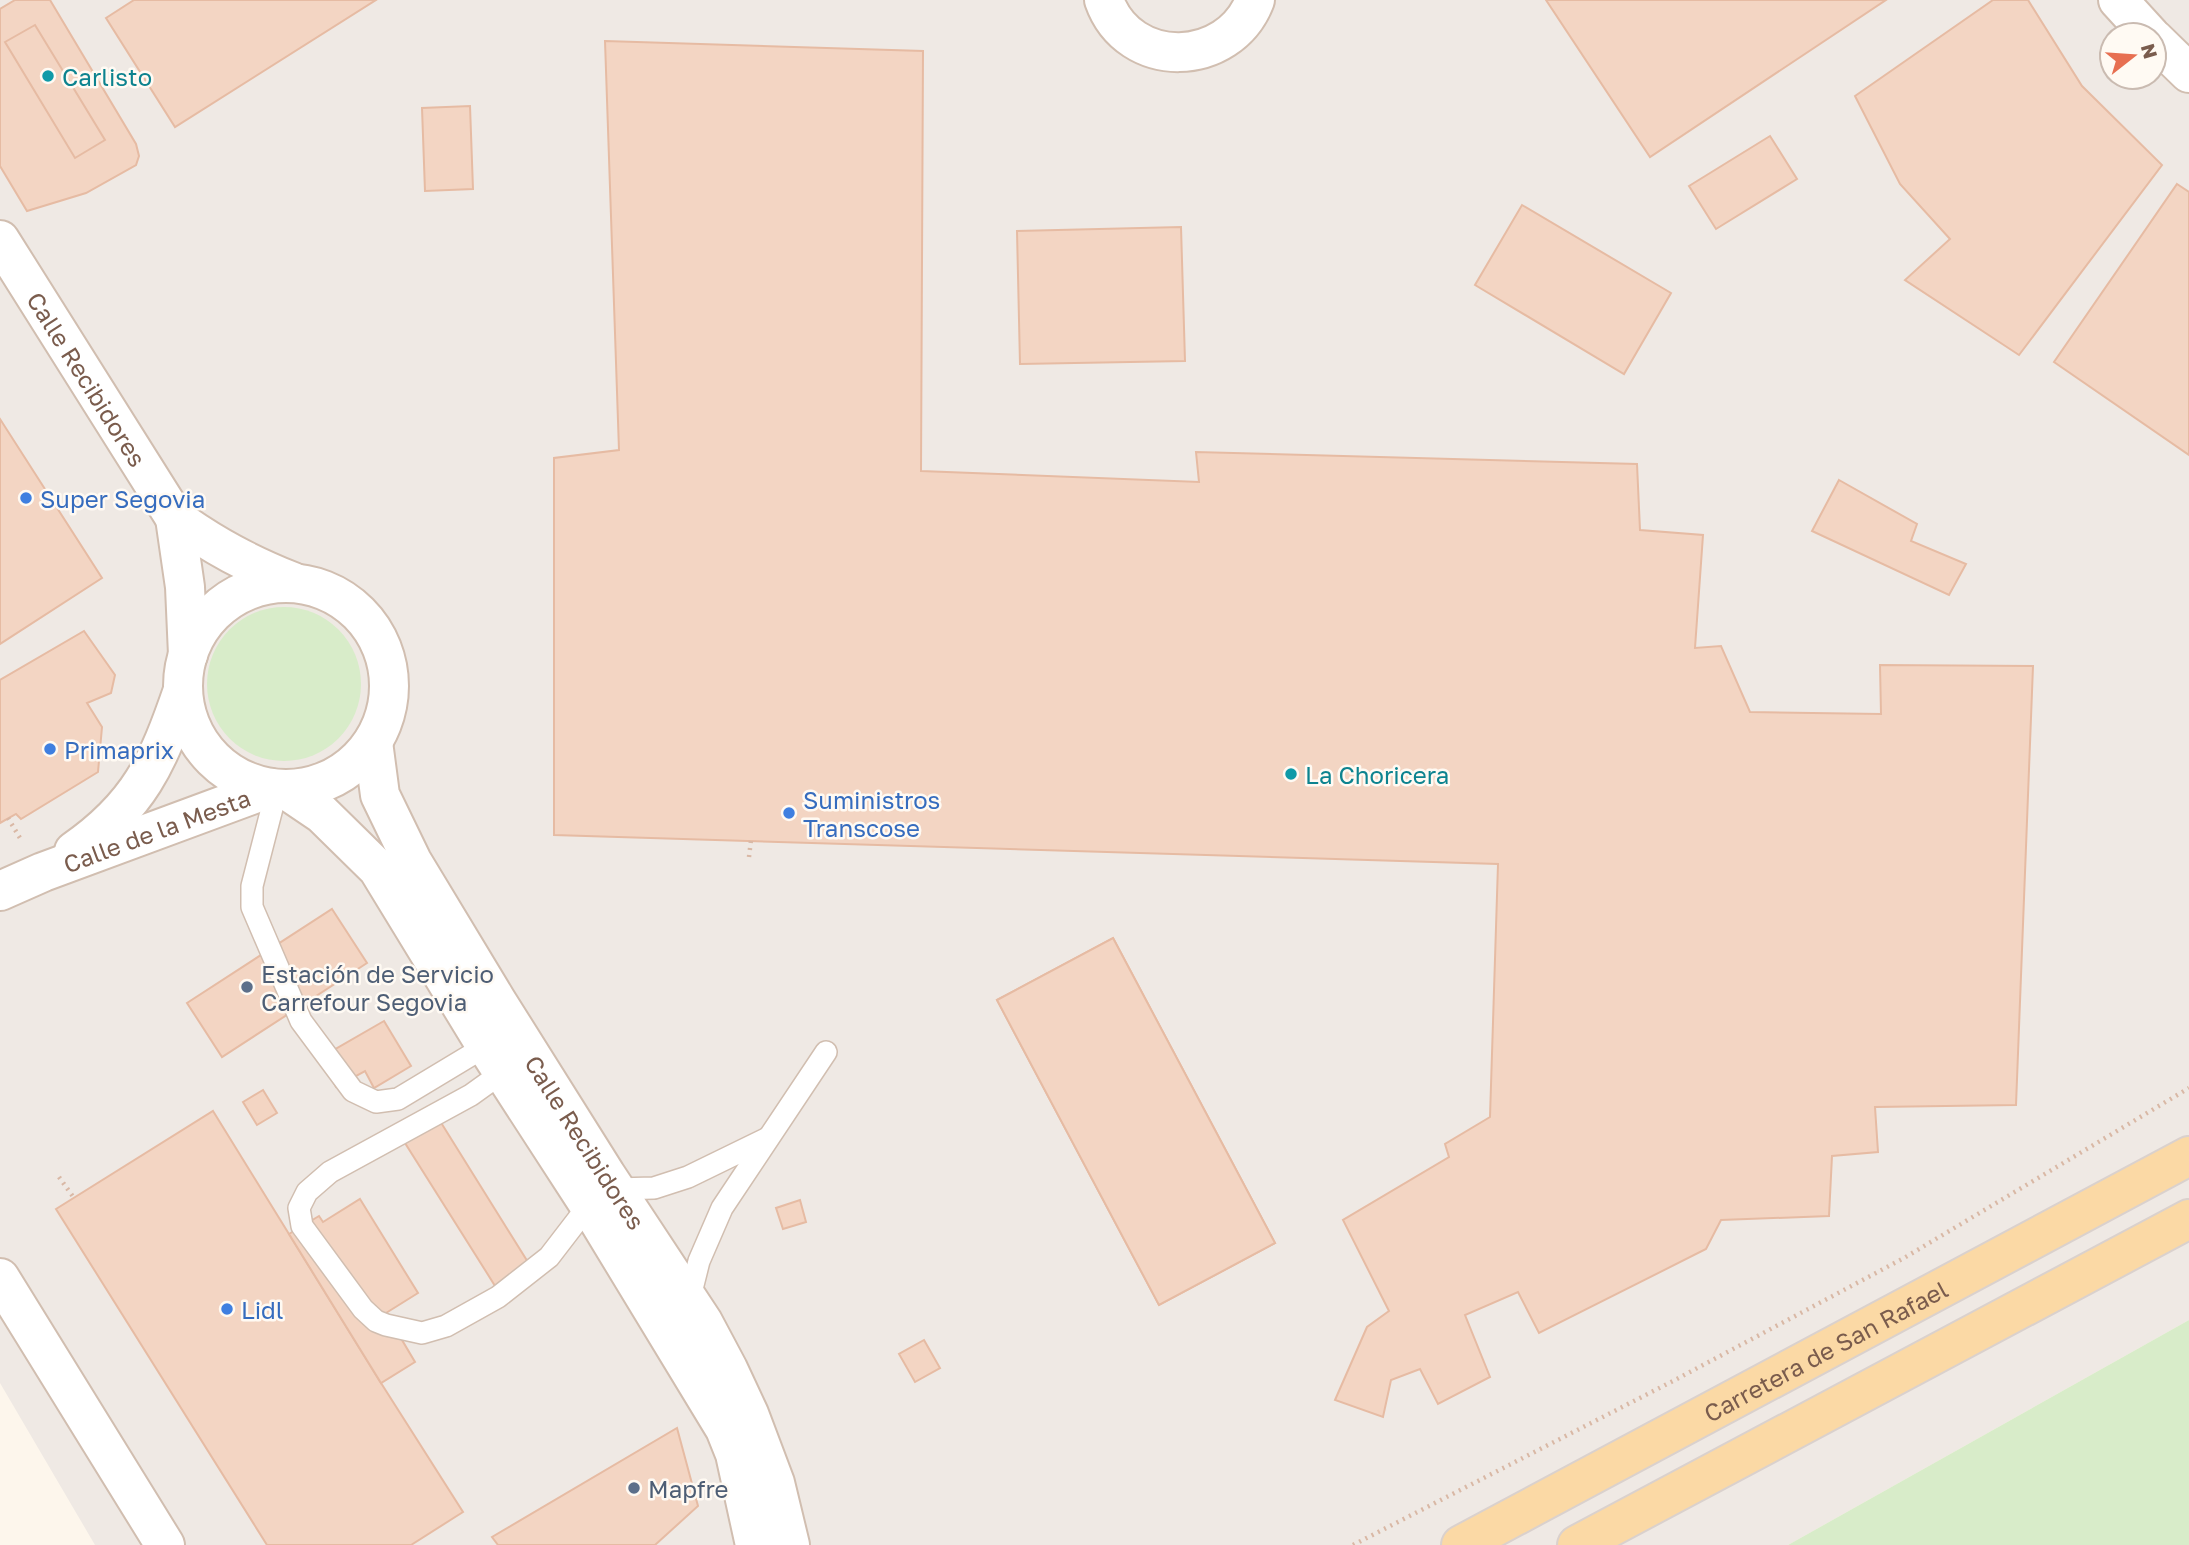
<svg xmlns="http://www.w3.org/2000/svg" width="2189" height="1545" viewBox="0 0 2189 1545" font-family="'Golos Text',sans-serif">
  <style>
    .industrial { fill: #efe9e4; fill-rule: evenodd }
    .green { fill: #d8ecc9 }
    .building { fill: #f3d5c3; stroke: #e6bba3; stroke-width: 2 }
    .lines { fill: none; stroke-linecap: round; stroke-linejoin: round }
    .lane-casing { stroke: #d1beb0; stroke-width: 24 }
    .street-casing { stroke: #d1beb0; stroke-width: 42 }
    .primary-casing { stroke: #dad1cd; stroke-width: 42 }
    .path { stroke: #d9b8a5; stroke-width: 4.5; stroke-dasharray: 2 5; stroke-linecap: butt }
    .lane { stroke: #fff; stroke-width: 21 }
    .street { stroke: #fff; stroke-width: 38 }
    .primary { stroke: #fbd9a5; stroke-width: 38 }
    .culture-dot { fill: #0f9aa8; stroke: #fffaf3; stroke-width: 2.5 }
    .shop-dot { fill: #3f7fe0; stroke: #fffaf3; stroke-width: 2.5 }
    .service-dot { fill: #5c6f8a; stroke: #fffaf3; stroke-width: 2.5 }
    .labels { text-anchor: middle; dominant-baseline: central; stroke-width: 5; stroke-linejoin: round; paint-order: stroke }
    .culture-label { font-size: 24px; fill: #0d838f; stroke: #fffaf3; text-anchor: start }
    .street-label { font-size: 24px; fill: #7a5c4d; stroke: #fffaf3 }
    .shop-label { font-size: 24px; fill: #366cbe; stroke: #fffaf3; text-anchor: start }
    .service-label { font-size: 24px; fill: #4e5e75; stroke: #fffaf3; text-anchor: start }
  </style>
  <rect width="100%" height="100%" fill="#fdf6ec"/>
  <path class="industrial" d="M0 0H2189V1320L1788 1545H95L0 1383ZM2112 35H2154V77H2112Z"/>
  <g class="green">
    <circle cx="284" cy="684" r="77"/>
    <polygon points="2189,1320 2189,1545 1788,1545"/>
  </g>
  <g class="building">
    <polygon points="15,0 50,0 136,144 139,156 136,165 86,193 27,211 0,166 0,9"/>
    <polygon points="134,0 376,0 175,127 106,18"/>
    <polygon points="1546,0 1886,0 1650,157"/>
    <polygon points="1993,0 2028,0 2082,86 2162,165 2019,355 1905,280 1950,239 1900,184 1855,96"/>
    <polygon points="35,25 105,140 75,158 5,42"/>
    <polygon points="605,41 923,51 921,471 1199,482 1196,452 1637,464 1640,530 1703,535 1695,648 1721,646 1750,712 1881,714 1880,665 2033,666 2016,1105 1875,1107 1878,1152 1832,1156 1829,1216 1721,1220 1706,1249 1539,1333 1518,1292 1465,1315 1490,1377 1438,1404 1420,1369 1391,1380 1383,1417 1335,1400 1367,1327 1389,1311 1343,1220 1449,1157 1445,1144 1490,1117 1498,864 554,835 554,458 619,450"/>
    <polygon points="470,106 473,189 425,191 422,108"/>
    <polygon points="1770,136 1797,179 1716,229 1689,186"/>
    <polygon points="2177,184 2189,192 2189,455 2054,362"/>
    <polygon points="1522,205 1671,293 1624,374 1475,285"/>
    <polygon points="1181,227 1185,361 1020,364 1017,231"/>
    <polygon points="0,419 102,578 0,644"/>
    <polygon points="1839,480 1917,524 1911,541 1966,564 1949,595 1812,531"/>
    <polygon points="84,631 115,675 111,693 87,703 102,727 98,772 21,819 16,814 0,823 0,680"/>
    <polygon points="332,909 367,963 222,1057 187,1003"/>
    <polygon points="1113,938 1275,1243 1159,1305 997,1000"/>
    <polygon points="1113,938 1275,1243 1159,1305 997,1000"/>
    <polygon points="384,1021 411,1066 374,1088 365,1071 336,1087 320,1058"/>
    <polygon points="263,1090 277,1113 257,1125 243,1102"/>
    <polygon points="213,1111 381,1383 463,1512 411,1545 267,1545 56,1209"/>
    <polygon points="440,1121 531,1267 497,1289 405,1143"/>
    <polygon points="360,1199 418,1293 386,1313 415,1362 381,1383 289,1234 319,1216 323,1222"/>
    <polygon points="800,1200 806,1222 783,1229 776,1208"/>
    <polygon points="924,1340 940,1368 915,1382 899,1354"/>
    <polygon points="677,1428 698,1506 655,1545 498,1545 492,1537"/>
  </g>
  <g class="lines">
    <defs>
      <g id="lane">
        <polyline points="277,789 252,886 252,907 301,1021 353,1091 376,1102 398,1099 486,1046"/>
        <polyline points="503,1072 471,1095 330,1172 307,1192 299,1208 302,1226 363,1309 376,1321 386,1325 422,1333 446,1326 498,1297 549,1257 589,1205"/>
        <polyline points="615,1189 654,1188 688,1177 768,1138"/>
        <polyline points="689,1301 699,1261 722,1208 826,1052"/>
      </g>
      <g id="street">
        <path d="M1104 0C1129 71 1229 68 1255 0"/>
        <polyline points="2118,0 2150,35"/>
        <polyline points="2154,39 2189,73"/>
        <path id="s1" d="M0 240 175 518C214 546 248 564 293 582"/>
        <polyline points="175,518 185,587 188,655"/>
        <circle cx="286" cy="686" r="103"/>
        <path id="s2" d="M373 742 380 795 412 861 496 1000 606 1175 703 1322 728 1369 749 1414 775 1483 790 1545"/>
        <polyline points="285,789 322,814 378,869 486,1046 589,1205 725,1429 735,1454 755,1545"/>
        <path d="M74 851C139 806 158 763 183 690"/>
        <path id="s3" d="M0 891 43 872 270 788"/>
        <polyline points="0,1278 165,1545"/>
      </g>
      <g id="primary">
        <path id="s4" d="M1461 1545 2189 1156"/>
        <polyline points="1577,1545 2189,1219"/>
      </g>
    </defs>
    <use href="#lane" class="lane-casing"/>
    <use href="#street" class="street-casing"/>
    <use href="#primary" class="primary-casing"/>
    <g class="path">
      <polyline points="8,818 20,838"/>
      <polyline points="749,857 751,840"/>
      <polyline points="59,1177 74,1198"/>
      <polyline points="1353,1545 1673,1381 1904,1258 2189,1088"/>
    </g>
    <use href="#lane" class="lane"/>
    <use href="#street" class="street"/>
    <use href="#primary" class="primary"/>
  </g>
  <g class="culture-dot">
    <circle cx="48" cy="76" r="7"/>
    <circle cx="1291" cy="774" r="7"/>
  </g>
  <g class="shop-dot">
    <circle cx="26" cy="498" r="7"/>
    <circle cx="50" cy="749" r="7"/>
    <circle cx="789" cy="813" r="7"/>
    <circle cx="227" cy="1309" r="7"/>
  </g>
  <g class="service-dot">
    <circle cx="247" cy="987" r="7"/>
    <circle cx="634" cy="1488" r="7"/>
  </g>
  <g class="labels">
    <g class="culture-label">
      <text x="62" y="76">Carlisto</text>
      <text x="1305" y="774">La Choricera</text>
    </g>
    <g class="street-label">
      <text stroke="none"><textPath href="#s1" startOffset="164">Calle Recibidores</textPath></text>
      <text stroke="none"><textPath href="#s3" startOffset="168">Calle de la Mesta</textPath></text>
      <text stroke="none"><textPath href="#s2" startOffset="457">Calle Recibidores</textPath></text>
      <text stroke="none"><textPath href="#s4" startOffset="413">Carretera de San Rafael</textPath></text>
    </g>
    <g class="shop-label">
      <text x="40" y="498">Super Segovia</text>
      <text x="64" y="749">Primaprix</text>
      <text x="803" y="799">Suministros<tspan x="803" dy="28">Transcose</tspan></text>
      <text x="241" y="1309">Lidl</text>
    </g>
    <g class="service-label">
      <text x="261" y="973">Estación de Servicio<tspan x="261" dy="28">Carrefour Segovia</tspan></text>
      <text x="648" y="1488">Mapfre</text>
    </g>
  </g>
  <g transform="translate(2133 56) rotate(73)"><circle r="33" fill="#fffaf3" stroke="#cabbb1" stroke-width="2"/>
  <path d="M0-5L12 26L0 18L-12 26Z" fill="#e76f51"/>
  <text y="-10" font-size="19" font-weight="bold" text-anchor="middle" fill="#7a5c4d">N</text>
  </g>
</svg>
